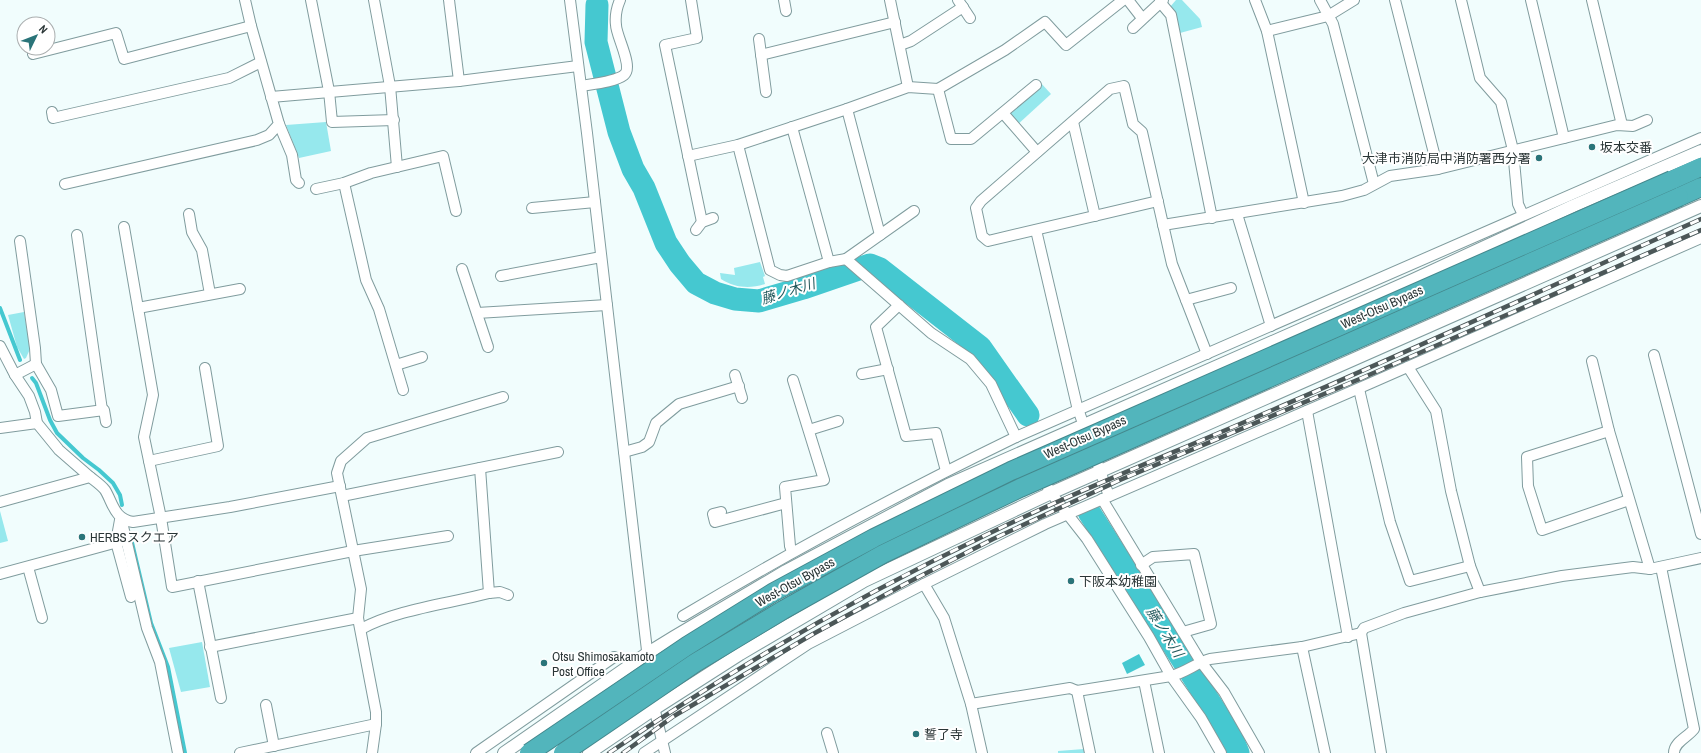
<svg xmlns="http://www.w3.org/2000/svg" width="1701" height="753" viewBox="0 0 1701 753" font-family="'Archivo Narrow','Noto Sans JP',sans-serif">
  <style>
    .green { fill: #96e8ed }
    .water { fill: #45c8d0 }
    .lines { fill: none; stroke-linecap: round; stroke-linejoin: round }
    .stream { stroke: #45c8d0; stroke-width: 4 }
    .river { stroke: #45c8d0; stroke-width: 23 }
    .minor-casing { stroke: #809c9e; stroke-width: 12 }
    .tertiary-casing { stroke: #809c9e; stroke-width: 14 }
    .motorway-casing { stroke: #44888d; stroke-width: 20 }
    .minor { stroke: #fff; stroke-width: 10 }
    .tertiary { stroke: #fff; stroke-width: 12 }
    .motorway { stroke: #52b5bc; stroke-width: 18 }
    .rail-casing { stroke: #4c5758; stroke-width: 4.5 }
    .rail { stroke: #fff; stroke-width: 3; stroke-dasharray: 9; stroke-linecap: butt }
    .motorway-bridge-casing { stroke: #44888d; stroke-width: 20; stroke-linecap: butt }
    .motorway-bridge { stroke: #52b5bc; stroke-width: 18 }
    .poi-dot { fill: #2a7479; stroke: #fff; stroke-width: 1.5 }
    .labels { text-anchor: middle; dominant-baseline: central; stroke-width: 4; stroke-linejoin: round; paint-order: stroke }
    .poi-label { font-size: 13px; fill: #2a3536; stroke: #fff; text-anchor: start }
    .street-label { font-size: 13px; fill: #2a3536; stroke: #fff }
    .water-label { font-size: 14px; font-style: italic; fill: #245a5d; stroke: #fff }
  </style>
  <rect width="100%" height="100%" fill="#f1fdfd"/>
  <g class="green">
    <polygon points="1176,0 1182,0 1200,19 1202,27 1180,33 1176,14 1170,7"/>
    <polygon points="1040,82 1051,94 1016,126 1003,112"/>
    <polygon points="326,122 331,151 299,158 286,125"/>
    <path d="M760 262 765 276 763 277 765 284C750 289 735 288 721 279L720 273 735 275 734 268Z"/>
    <polygon points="24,312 30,349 26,358 24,359 17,347 8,315"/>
    <polygon points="0,511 8,541 0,543"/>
    <polygon points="202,642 210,687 181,692 169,648"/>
    <polygon points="1084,749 1084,753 1058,753 1058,751"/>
  </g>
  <polygon class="water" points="1139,654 1145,665 1127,674 1122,663"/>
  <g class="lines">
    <g class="stream">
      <polyline points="597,5 597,0"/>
      <polyline points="0,308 20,360"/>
      <polyline points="32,378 36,383 50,420 57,433 83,458 99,470 113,483 120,495 122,505"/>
      <polyline points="130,534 151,623 168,667 185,753"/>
    </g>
    <g class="river">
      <polyline points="597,5 596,42 619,132 633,169 644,188 666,243 680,264 696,283 715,293 735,299 759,301 803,288 870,265 880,269 980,347 1028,415"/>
      <polyline points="1089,512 1231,736 1238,753"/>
    </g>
    <defs>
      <g id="minor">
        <polyline points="311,0 329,91 332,122 394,120"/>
        <polyline points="374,0 390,86 397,167"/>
        <polyline points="449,0 459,81"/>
        <polyline points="570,0 587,133 648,659"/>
        <polyline points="691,0 697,38 665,45 702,222"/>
        <polyline points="784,0 786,11"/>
        <polyline points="890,0 908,87"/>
        <polyline points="958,0 970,18"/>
        <polyline points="1128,0 1142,18"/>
        <polyline points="1255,0 1267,31 1304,203"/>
        <polyline points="1320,0 1333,24 1374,184"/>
        <polyline points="1395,0 1438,169"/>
        <polyline points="1461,0 1480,78 1501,102 1513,150 1518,204 1523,215"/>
        <polyline points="1531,0 1564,138"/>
        <polyline points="1592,0 1622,125"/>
        <polyline points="1160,2 1171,15 1212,218"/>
        <polyline points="1133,28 1163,0"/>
        <polyline points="1267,31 1328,16 1354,0"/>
        <polyline points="759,39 766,92"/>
        <polyline points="900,45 911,41 963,7"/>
        <polyline points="33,54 116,33 124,59 251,26"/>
        <polyline points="761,55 895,22"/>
        <path d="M581 86C592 84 615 82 624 75 634 67 616 36 616 25 615 17 617 7 620 0"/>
        <polyline points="938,89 951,139 971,139 1036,85"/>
        <polyline points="271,97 459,81 578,66"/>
        <polyline points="847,109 908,87 938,89 1005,50 1045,22 1066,45 1123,0"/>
        <polyline points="52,112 53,118 229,78 261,62"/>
        <polyline points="1003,113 1037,152"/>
        <polyline points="1073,122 1095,216"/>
        <polyline points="279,124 292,155 296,180 299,183"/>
        <polyline points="792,127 829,262"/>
        <polyline points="738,145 770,270 780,275 787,276 829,262 846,259 914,211"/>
        <polyline points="688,156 738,145 847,109 880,235"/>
        <polyline points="344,183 366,280 379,309 403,390"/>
        <polyline points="65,184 257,140 269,135 279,124 251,26 245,0"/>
        <polyline points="316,189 344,183 371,173 443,156 456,211"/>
        <polyline points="1158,201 988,241 982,236 976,208 981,201 1110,89 1124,86 1133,124 1142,132 1172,264 1207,354"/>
        <polyline points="532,208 595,202"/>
        <polyline points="189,214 192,232 202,250 210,294"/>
        <polyline points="1237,214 1271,326"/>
        <polyline points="1163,225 1342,196 1364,190 1390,176 1438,169 1617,125 1633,126 1647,120"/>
        <polyline points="124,227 153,395 144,437 161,518 172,587 353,551 448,536"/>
        <polyline points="696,230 702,222 713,218"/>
        <polyline points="1036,230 1077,406 1086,432"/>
        <polyline points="77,235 102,410"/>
        <polyline points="20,241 35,348 36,364 51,390 58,416 104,410 106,422"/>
        <polyline points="846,259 931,333 970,359 991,384 1016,437"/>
        <polyline points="462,269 488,347"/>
        <polyline points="501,276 601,257"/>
        <polyline points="1186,300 1231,288"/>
        <polyline points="899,305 876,327 906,436 936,433 946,471"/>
        <polyline points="138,308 240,289"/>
        <polyline points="477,313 607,305"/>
        <polyline points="0,346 15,375 29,396 35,412 37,423 59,450 90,477"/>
        <polyline points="1654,355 1701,534"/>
        <polyline points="1592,361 1609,431 1650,569"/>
        <polyline points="396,365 422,357"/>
        <polyline points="862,374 888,369"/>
        <polyline points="15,375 36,364"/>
        <polyline points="735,375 742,398"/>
        <polyline points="1359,389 1390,522 1410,581 1470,566 1451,491 1436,411 1408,367"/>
        <polyline points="1307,411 1348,637"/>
        <polyline points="0,428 37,423"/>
        <polyline points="809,430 838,421"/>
        <polyline points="1609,431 1527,457 1528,486 1542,530 1629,500"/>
        <polyline points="1093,451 1109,496"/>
        <polyline points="624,452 642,447 649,442 656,423 679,404 739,386"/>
        <polyline points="1031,457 1051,493 1087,539 1149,637 1171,676 1201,718 1221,753"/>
        <polyline points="149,461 218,446 205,368"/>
        <polyline points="480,468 489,593"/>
        <polyline points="342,496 558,452"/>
        <polyline points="1102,499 1201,662 1224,692 1259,753"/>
        <path d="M0 502 90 477C95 481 101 485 105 490 113 503 114 519 133 522L230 507 340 486"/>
        <polyline points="721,512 713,514 715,522 786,503"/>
        <polyline points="121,518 147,628 160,662 178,753"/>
        <polyline points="120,520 116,542 131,597"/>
        <polyline points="792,552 790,546 785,487 824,480 793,380"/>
        <polyline points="1141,565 1153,557 1194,554 1211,624 1183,632"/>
        <polyline points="1470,566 1480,592"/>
        <polyline points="28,567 42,618"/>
        <path d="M1661 567 1694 729C1688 737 1674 742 1674 753"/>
        <polyline points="0,574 125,540"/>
        <polyline points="198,581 221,698"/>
        <polyline points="924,584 944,618 971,704 982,753"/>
        <path d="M683 616C791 551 903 492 1016 437L1701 138"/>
        <path d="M361 629C398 609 448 604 489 593L500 592 508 595"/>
        <polyline points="210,647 358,618"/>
        <polyline points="1302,647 1325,753"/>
        <polyline points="1144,681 1159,753"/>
        <polyline points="1077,691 1090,753"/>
        <polyline points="653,703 665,753"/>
        <path d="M971 704 1070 688 1077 691 1171 676C1185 673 1196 663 1210 659L1302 647 1361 633"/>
        <polyline points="266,705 274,746"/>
        <polyline points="827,733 833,753"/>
        <polyline points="240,753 376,724"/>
        <polyline points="372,753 376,724 376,712 358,618 361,589 337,473 341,461 367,438 503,397"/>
        <polyline points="476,753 614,657"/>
        <polyline points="644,753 808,644 924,584 1045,524 1371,383 1701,238"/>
        <polyline points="1381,753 1361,633 1364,628 1404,613 1480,592 1562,576 1633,567 1650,569 1701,558"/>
      </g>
      <g id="tertiary">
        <polyline points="504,753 648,653 674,637 786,571 948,485 1413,280 1573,206 1701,151"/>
        <polyline points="589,753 654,709 740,654 864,581 1051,493 1701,206"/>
      </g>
      <g id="motorway">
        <polyline points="1672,180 1701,167"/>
        <polyline points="1679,197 1701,187"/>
      </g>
    </defs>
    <use href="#minor" class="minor-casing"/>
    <use href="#tertiary" class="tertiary-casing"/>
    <use href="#motorway" class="motorway-casing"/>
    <use href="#minor" class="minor"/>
    <use href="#tertiary" class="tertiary"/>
    <use href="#motorway" class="motorway"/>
    <defs>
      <g id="rail">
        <path d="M609 753C730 670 858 596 990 533 1076 491 1166 456 1254 418 1403 354 1552 286 1701 219"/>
        <polyline points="623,753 674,716 813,634 905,584 993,539 1120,480 1362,378 1701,230"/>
      </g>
    </defs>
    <use href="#rail" class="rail-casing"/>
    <use href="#rail" class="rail"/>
    <defs>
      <g id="motorway-bridge">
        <polyline points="529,753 687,646 774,592 874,538 1011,471 1672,180"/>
        <polyline points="563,753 695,663 783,610 883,554 1020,488 1679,197"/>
      </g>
    </defs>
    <use href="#motorway-bridge" class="motorway-bridge-casing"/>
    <use href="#motorway-bridge" class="motorway-bridge"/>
  </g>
  <g class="poi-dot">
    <circle cx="1592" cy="147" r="4"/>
    <circle cx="1539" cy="158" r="4"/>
    <circle cx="82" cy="537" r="4"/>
    <circle cx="1071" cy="581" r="4"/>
    <circle cx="544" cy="663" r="4"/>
    <circle cx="916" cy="734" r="4"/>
  </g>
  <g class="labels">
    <g class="poi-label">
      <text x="1600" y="147">坂本交番</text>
      <text x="1531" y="158" text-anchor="end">大津市消防局中消防署西分署</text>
      <text x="90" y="537">HERBSスクエア</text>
      <text x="1079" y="581">下阪本幼稚園</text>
      <text x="552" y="656">Otsu Shimosakamoto<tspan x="552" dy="15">Post Office</tspan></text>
      <text x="924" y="734">誓了寺</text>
    </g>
    <g class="street-label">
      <text transform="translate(1382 307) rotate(-24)">West-Otsu Bypass</text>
      <text transform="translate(1085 437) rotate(-24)">West-Otsu Bypass</text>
      <text transform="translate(795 582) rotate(-29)">West-Otsu Bypass</text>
    </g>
    <g class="water-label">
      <text transform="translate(788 291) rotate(-17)">藤ノ木川</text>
      <text transform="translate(1165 632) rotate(58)">藤ノ木川</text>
    </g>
  </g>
  <g transform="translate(36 36) rotate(47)"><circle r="19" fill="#ffffff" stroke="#aaaeaf"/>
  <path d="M0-3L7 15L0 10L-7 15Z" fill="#2a7479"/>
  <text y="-6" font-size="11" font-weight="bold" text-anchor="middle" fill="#2a3536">N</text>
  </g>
</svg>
